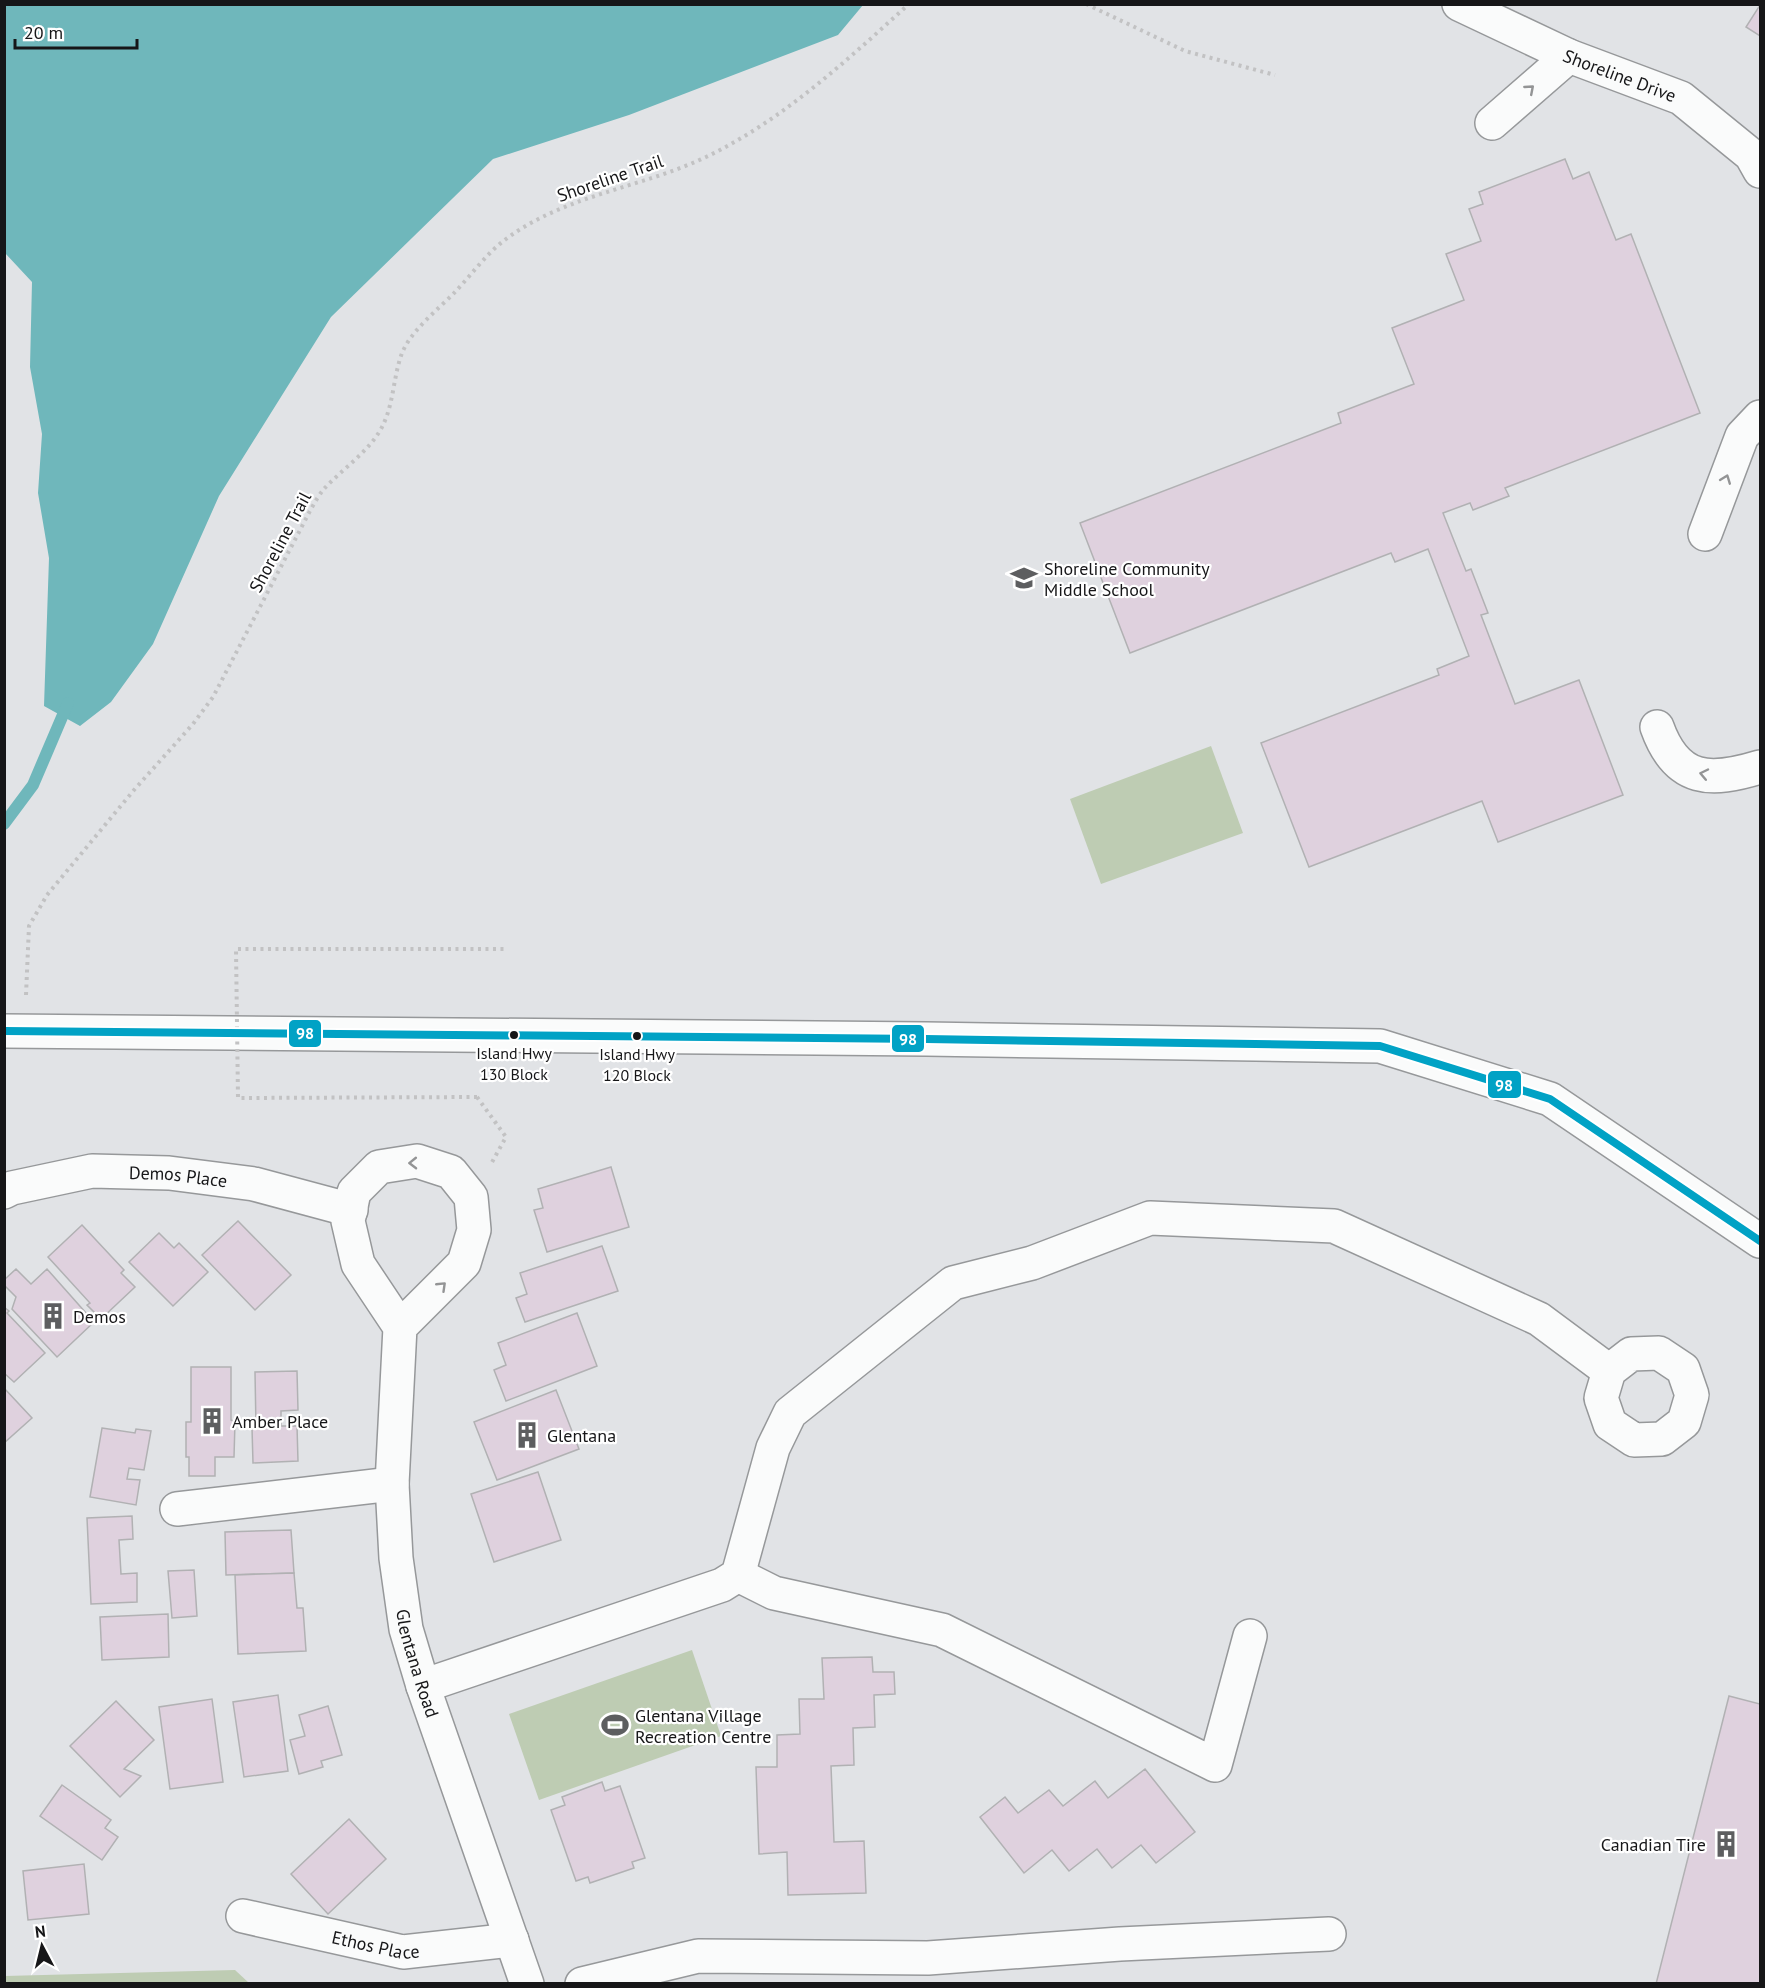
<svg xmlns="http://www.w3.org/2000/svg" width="1765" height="1988" viewBox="0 0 1765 1988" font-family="'PT Sans',sans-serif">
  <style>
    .green { fill: #beccb3 }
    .water { fill: #6fb7bb }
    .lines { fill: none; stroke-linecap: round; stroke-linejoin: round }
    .stream { stroke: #6fb7bb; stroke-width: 12 }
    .building { fill: #dfd1de; stroke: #b1b1b3; stroke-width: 1.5 }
    .minor-casing { stroke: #96989a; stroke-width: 36 }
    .major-casing { stroke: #96989a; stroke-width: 36 }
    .path { stroke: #c2c2c3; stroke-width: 4; stroke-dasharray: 3 4.5; stroke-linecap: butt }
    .minor { stroke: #fafbfb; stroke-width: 33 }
    .major { stroke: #fafbfb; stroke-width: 33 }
    .path-bridge { stroke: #c2c2c3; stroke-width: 4; stroke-dasharray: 3 4.5; stroke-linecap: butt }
    .bus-1-casing { stroke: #fff; stroke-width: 12 }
    .bus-1 { stroke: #01a2c5; stroke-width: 8 }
    .oneway { stroke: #939495 }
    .bus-dot { fill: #161618; stroke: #fff; stroke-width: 2 }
    .labels { text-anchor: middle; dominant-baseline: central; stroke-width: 4.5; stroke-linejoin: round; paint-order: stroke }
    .bus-label { font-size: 16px; fill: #161618; stroke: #fff }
    .street-label { font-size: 18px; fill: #161618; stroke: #fff }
    .poi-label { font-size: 18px; fill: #161618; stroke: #fff; text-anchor: start }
    .line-badge { stroke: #fff; stroke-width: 2 }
    .badge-label { font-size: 16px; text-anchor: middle; font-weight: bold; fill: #fff }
  </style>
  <rect width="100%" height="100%" fill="#e1e3e6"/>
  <g class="green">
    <polygon points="1211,746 1243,833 1101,884 1070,799"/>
    <polygon points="692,1650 721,1736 539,1800 509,1714"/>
    <polygon points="235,1970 249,1983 5,1983 5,1976"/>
  </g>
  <polygon class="water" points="5,4 863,4 863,5 838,35 629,115 493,159 331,317 219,496 153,644 111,702 80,726 44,706 49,558 38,493 42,434 30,367 32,282 5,253"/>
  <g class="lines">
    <polyline class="stream" points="4,824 33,785 68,703"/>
  </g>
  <g class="building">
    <polygon points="1760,5 1760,36 1746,27"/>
    <polygon points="1565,159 1573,179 1589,172 1616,240 1631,234 1700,413 1505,488 1509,496 1473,510 1470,503 1443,513 1466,571 1471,569 1488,613 1481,615 1515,704 1579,680 1623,795 1498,842 1482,801 1309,867 1261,743 1439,675 1437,669 1469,656 1428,549 1395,562 1391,553 1130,653 1080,523 1341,423 1338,413 1414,384 1392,328 1464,300 1446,254 1481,241 1469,209 1483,204 1479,192"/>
    <polygon points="611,1167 629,1227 547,1252 534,1210 543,1208 538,1189"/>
    <polygon points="238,1221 291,1275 255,1310 202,1255"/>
    <polygon points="82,1225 124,1270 121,1273 135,1287 101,1319 87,1305 90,1303 48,1257"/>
    <polygon points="159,1233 174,1248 179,1243 208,1272 173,1306 129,1262"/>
    <polygon points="602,1246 618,1291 525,1322 516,1298 527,1294 520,1273"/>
    <polygon points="16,1269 31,1284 47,1269 94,1322 57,1357 12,1309 16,1297 4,1285 4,1280"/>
    <polygon points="4,1307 9,1311 7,1313 45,1353 14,1382 4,1373"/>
    <polygon points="577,1313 597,1366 506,1401 494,1370 506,1365 498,1343"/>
    <polygon points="191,1367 231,1367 231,1420 235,1422 234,1457 215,1457 215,1476 189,1476 189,1457 186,1457 186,1422 191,1422"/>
    <polygon points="297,1371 298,1410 281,1411 281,1426 297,1426 298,1461 253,1463 252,1428 256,1428 255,1372"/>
    <polygon points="4,1388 32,1418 4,1443"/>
    <polygon points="556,1390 579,1449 497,1480 474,1422"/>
    <polygon points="102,1428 135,1433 136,1429 151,1431 144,1470 129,1468 127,1479 140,1480 136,1505 90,1497"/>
    <polygon points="538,1472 561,1540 494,1562 471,1494"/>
    <polygon points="132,1516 133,1539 119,1540 121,1574 137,1573 137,1602 91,1604 87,1518"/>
    <polygon points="291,1530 294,1573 226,1575 225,1532"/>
    <polygon points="194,1570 197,1616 172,1618 168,1571"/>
    <polygon points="294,1573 297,1608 303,1608 306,1651 238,1654 235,1575"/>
    <polygon points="168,1614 169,1657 102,1660 100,1617"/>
    <polygon points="872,1657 873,1672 894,1672 895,1694 874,1695 875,1727 853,1728 854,1765 831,1766 834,1842 864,1841 866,1893 788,1895 787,1852 759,1854 756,1767 777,1767 777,1735 800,1734 799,1699 824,1699 822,1658"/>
    <polygon points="278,1695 288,1771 244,1777 233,1702"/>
    <polygon points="1729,1696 1760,1704 1760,1984 1656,1984"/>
    <polygon points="212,1699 223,1782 170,1789 159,1707"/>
    <polygon points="116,1701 154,1740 124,1769 141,1776 120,1797 70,1746"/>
    <polygon points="328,1706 342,1755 321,1761 323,1767 299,1774 290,1740 305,1736 299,1715"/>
    <polygon points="1145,1769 1195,1832 1156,1863 1141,1845 1112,1868 1097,1849 1069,1871 1052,1850 1024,1873 980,1817 1005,1797 1018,1813 1049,1790 1063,1806 1095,1781 1108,1798"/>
    <polygon points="602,1782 605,1791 620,1786 645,1858 632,1862 634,1868 590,1883 588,1877 576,1881 551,1810 565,1805 562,1797"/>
    <polygon points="62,1785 111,1820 105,1828 118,1837 102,1860 40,1816"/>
    <polygon points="349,1819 386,1859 328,1914 291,1874"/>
    <polygon points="84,1864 89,1914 28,1920 23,1871"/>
  </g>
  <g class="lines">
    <defs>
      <g id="minor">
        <path id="s1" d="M1459 4 1569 56 1681 98 1751 155 1760 171"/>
        <polyline points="1492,123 1569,56"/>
        <polyline points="1705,534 1742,436 1760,417"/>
        <path d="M1657 727C1677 783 1711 782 1760 767"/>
        <path id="s2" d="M4 1192 12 1188 92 1171 169 1173 254 1184 351 1210"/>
        <path id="s3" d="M400 1327 464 1263 474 1230 471 1197 451 1172 417 1161 379 1167 354 1192 348 1221 358 1264 400 1327 392 1484 396 1558 406 1629 423 1686 527 1984"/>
        <polygon points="1659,1353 1683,1369 1692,1395 1684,1422 1662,1439 1634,1440 1610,1424 1601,1398 1609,1371 1631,1354"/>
        <polyline points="177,1509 392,1484"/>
        <polyline points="738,1575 774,1593 942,1630 1215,1765 1250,1636"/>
        <polyline points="423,1686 722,1585 738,1575 773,1448 790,1413 953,1283 1032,1263 1150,1218 1334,1226 1539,1319 1609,1371"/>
        <path id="s4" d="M243 1916 403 1952 512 1940"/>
        <polyline points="582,1984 698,1956 928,1958 1120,1944 1329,1934"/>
      </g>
      <polyline id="major" points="4,1031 926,1039 1380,1046 1550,1099 1760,1241"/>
    </defs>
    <use href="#minor" class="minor-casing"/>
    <use href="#major" class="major-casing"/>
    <g class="path">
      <polyline points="1086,4 1185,51 1275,75"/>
      <path d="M26 995 29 926 47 895 134 790 193 724 213 697 311 509C315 502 319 495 323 490 342 469 369 452 382 427 394 404 393 377 402 353 412 329 438 310 456 291 472 274 487 253 506 239 565 195 641 188 706 157 783 120 846 61 909 4"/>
      <polyline points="477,1097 506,1137 491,1164"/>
    </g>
    <use href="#minor" class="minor"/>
    <use href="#major" class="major"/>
    <polyline class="path-bridge" points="477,1097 238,1098 236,949 505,949"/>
    <defs>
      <polyline id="bus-1" points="4,1031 926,1039 1380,1046 1550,1099 1760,1241"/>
    </defs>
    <use href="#bus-1" class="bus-1-casing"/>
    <use href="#bus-1" class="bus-1"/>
  </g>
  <defs><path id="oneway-chevron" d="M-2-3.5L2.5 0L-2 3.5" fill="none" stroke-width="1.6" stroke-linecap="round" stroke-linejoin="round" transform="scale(1.5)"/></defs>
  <g class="oneway">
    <use href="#oneway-chevron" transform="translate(1530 89) rotate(-41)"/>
    <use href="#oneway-chevron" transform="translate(1726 479) rotate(-69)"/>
    <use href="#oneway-chevron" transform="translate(1704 774) rotate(-168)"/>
    <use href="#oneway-chevron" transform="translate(413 1163) rotate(179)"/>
    <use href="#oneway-chevron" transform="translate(442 1286) rotate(-44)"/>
  </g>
  <defs>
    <symbol id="school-bare" viewBox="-9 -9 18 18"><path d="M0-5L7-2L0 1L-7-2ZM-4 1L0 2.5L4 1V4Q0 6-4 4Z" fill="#5d5e60" stroke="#fff" stroke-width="2.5" paint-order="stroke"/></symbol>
    <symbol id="building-bare" viewBox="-9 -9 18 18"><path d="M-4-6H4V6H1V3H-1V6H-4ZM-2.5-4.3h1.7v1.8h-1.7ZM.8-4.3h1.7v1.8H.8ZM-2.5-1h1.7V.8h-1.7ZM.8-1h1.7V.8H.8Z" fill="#5d5e60" stroke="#fff" stroke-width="2.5" paint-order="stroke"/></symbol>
    <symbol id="stadium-bare" viewBox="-9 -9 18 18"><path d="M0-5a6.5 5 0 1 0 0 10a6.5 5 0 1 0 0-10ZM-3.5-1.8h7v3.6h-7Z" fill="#5d5e60" stroke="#fff" stroke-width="2.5" paint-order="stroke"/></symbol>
  </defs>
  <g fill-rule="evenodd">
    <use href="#school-bare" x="1005" y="559" width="38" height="38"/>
    <use href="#building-bare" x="34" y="1297" width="38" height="38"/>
    <use href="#building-bare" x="193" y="1402" width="38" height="38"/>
    <use href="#building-bare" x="508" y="1416" width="38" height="38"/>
    <use href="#stadium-bare" x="596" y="1706" width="38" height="38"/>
    <use href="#building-bare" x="1707" y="1825" width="38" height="38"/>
  </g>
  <g class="bus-dot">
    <circle cx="514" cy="1035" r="5"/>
    <circle cx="637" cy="1036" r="5"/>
  </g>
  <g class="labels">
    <g class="bus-label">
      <text x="514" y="1053">Island Hwy<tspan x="514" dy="21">130 Block</tspan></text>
      <text x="637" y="1054">Island Hwy<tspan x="637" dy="21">120 Block</tspan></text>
    </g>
    <g class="street-label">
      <text stroke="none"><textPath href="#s1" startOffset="176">Shoreline Drive</textPath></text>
      <text transform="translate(610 178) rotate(-19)">Shoreline Trail</text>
      <text transform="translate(280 542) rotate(-62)">Shoreline Trail</text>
      <text stroke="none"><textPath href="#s2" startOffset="177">Demos Place</textPath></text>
      <text stroke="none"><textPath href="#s3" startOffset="788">Glentana Road</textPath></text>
      <text stroke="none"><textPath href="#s4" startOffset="136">Ethos Place</textPath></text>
    </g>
    <g class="poi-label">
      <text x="1044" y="568">Shoreline Community<tspan x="1044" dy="21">Middle School</tspan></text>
      <text x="73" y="1316">Demos</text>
      <text x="232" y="1421">Amber Place</text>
      <text x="547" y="1435">Glentana</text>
      <text x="635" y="1715">Glentana Village<tspan x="635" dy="21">Recreation Centre</tspan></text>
      <text x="1706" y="1844" text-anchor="end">Canadian Tire</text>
    </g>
  </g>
  <g class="line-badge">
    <rect x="288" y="1019" width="34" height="29" rx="6" fill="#01a2c5"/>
    <rect x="891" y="1024" width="34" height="29" rx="6" fill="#01a2c5"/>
    <rect x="1487" y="1070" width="35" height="29" rx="6" fill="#01a2c5"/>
  </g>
  <g class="badge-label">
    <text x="305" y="1039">98</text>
    <text x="908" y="1045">98</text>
    <text x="1504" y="1091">98</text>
  </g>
  <rect width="1765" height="1988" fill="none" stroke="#161618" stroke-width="12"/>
  <g transform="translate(42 1946) rotate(353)" stroke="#ffffff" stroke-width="4.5" paint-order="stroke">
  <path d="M0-4.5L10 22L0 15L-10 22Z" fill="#161618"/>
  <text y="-9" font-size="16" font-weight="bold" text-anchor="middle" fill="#161618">N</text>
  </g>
  <path d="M15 39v9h122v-9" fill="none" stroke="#161618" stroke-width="3"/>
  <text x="24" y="39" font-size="18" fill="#161618" stroke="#ffffff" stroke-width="4.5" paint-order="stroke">20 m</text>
</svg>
